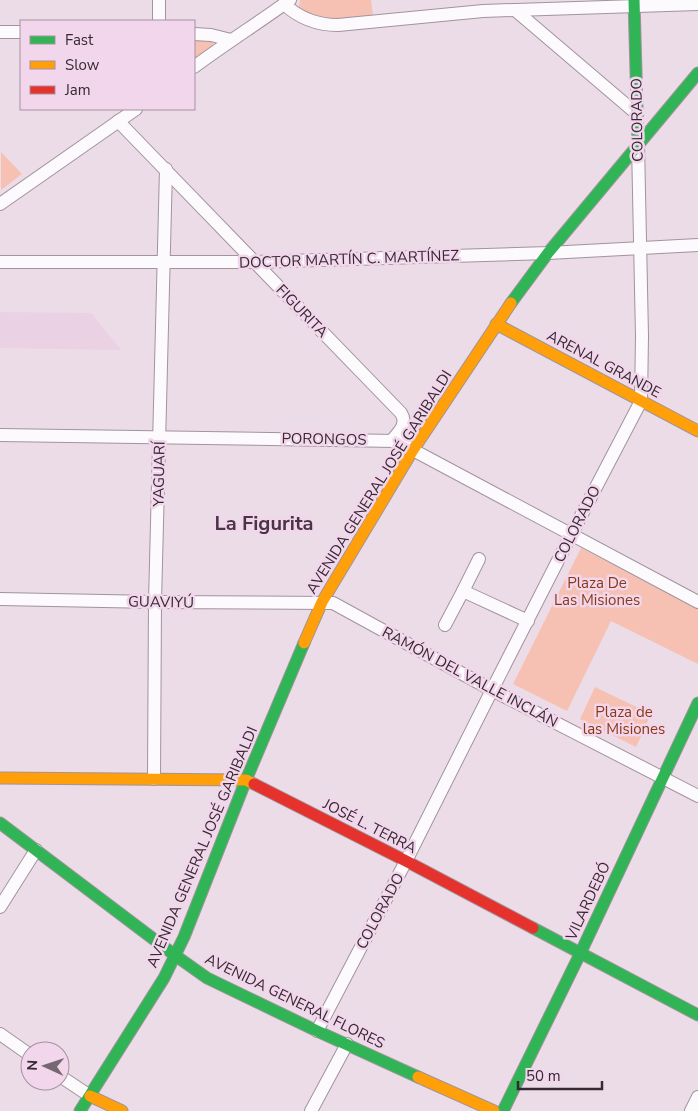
<svg xmlns="http://www.w3.org/2000/svg" width="698" height="1111" viewBox="0 0 698 1111" font-family="'Nunito Sans',sans-serif">
  <style>
    .built { fill: #ebd1e4 }
    .green { fill: #f6c0b3 }
    .lines { fill: none; stroke-linecap: round; stroke-linejoin: round }
    .street-casing { stroke: #a0949d; stroke-width: 14 }
    .fast-casing { stroke: #a0949d; stroke-width: 13 }
    .slow-casing { stroke: #a0949d; stroke-width: 13 }
    .jam-casing { stroke: #a0949d; stroke-width: 13 }
    .street { stroke: #fcfafc; stroke-width: 12 }
    .fast { stroke: #30b455; stroke-width: 11 }
    .slow { stroke: #ff9f0a; stroke-width: 11 }
    .jam { stroke: #e5322d; stroke-width: 11 }
    .labels { text-anchor: middle; dominant-baseline: central; stroke-width: 5; stroke-linejoin: round; paint-order: stroke }
    .street-label { font-size: 15px; fill: #352a32; stroke: #f2d6eb }
    .park-label { font-size: 15px; fill: #893912; stroke: #f2d6eb }
    .district-label { font-size: 20px; font-weight: bold; fill: #4a3545; stroke: #f2d6eb }
  </style>
  <rect width="100%" height="100%" fill="#ecdce8"/>
  <polygon class="built" points="0,312 91,313 121,350 0,348"/>
  <g class="green">
    <path d="M300 0H371L373 16C346 18 326 22 301 9L299 7Z"/>
    <polygon points="194,40 211,40 213,43 212,48 194,61"/>
    <polygon points="1,152 22,174 1,190"/>
    <polygon points="581,548 698,608 698,664 611,621 567,711 513,684"/>
    <polygon points="595,687 651,714 636,747 580,719"/>
  </g>
  <g class="lines">
    <defs>
      <g id="street">
        <polyline points="159,0 159,21"/>
        <path d="M284 4C299 18 318 25 338 25L483 11 698 4"/>
        <polyline points="515,10 637,114"/>
        <polyline points="0,32 21,32"/>
        <polyline points="194,34 211,35 231,40"/>
        <path d="M194 67C225 44 258 23 290 0"/>
        <path d="M118 121 401 413C408 424 399 432 392 440"/>
        <polyline points="0,204 136,109"/>
        <polyline points="0,262 254,262 548,253 698,245"/>
        <polyline points="0,435 397,441 405,444 413,450 698,602"/>
        <polyline points="463,591 479,559"/>
        <polyline points="0,599 155,602 333,603 492,690 698,796"/>
        <polyline points="445,625 463,591 528,621"/>
        <polyline points="154,779 155,602 166,169"/>
        <polyline points="0,907 36,850"/>
        <polyline points="317,1031 406,861 492,690 571,535 641,401 642,336 638,144"/>
        <polyline points="0,1034 30,1055"/>
        <polyline points="60,1076 90,1096"/>
        <polyline points="311,1111 347,1044"/>
        <polyline points="691,1111 698,1097"/>
      </g>
      <g id="fast">
        <polyline points="634,0 638,144"/>
        <polyline points="511,303 548,253 698,73"/>
        <polyline points="0,823 176,956 207,978 317,1031 418,1077"/>
        <polyline points="533,928 698,1015"/>
        <polyline points="80,1111 164,978 184,937 246,780 304,643"/>
        <polyline points="503,1111 580,954 698,703"/>
      </g>
      <g id="slow">
        <polyline points="496,324 698,431"/>
        <polyline points="304,643 322,602 413,450 511,303"/>
        <polyline points="0,778 246,780 254,784"/>
        <polyline points="418,1077 494,1111"/>
        <polyline points="90,1096 122,1111"/>
      </g>
      <polyline id="jam" points="254,784 406,861 533,928"/>
    </defs>
    <use href="#street" class="street-casing"/>
    <use href="#fast" class="fast-casing"/>
    <use href="#slow" class="slow-casing"/>
    <use href="#jam" class="jam-casing"/>
    <use href="#street" class="street"/>
    <use href="#fast" class="fast"/>
    <use href="#slow" class="slow"/>
    <use href="#jam" class="jam"/>
  </g>
  <g class="labels">
    <g class="street-label">
      <text transform="translate(637 120) rotate(-91)">COLORADO</text>
      <text transform="translate(349 259) rotate(-2)">DOCTOR MARTÍN C. MARTÍNEZ</text>
      <text transform="translate(302 311) rotate(46)">FIGURITA</text>
      <text transform="translate(604 364) rotate(28)">ARENAL GRANDE</text>
      <text transform="translate(324 439) rotate(1)">PORONGOS</text>
      <text transform="translate(159 474) rotate(-89)">YAGUARÍ</text>
      <text transform="translate(379 482) rotate(-58)">AVENIDA GENERAL JOSÉ GARIBALDI</text>
      <text transform="translate(577 524) rotate(-63)">COLORADO</text>
      <text transform="translate(161 602) rotate(1)">GUAVIYÚ</text>
      <text transform="translate(470 677) rotate(28)">RAMÓN DEL VALLE INCLÁN</text>
      <text transform="translate(370 826) rotate(27)">JOSÉ L. TERRA</text>
      <text transform="translate(202 847) rotate(-67)">AVENIDA GENERAL JOSÉ GARIBALDI</text>
      <text transform="translate(588 901) rotate(-65)">VILARDEBÓ</text>
      <text transform="translate(380 911) rotate(-62)">COLORADO</text>
      <text transform="translate(295 1001) rotate(26)">AVENIDA GENERAL FLORES</text>
    </g>
    <g class="park-label">
      <text x="597" y="583">Plaza De<tspan x="597" dy="17">Las Misiones</tspan></text>
      <text x="624" y="712">Plaza de<tspan x="624" dy="17">las Misiones</tspan></text>
    </g>
    <g class="district-label">
      <text x="264" y="523">La Figurita</text>
    </g>
  </g>
  <rect x="20" y="20" width="175" height="90" fill="#f2d6eb" stroke="#a691a1"/>
  <rect x="30" y="36" width="25" height="8" fill="#30b455" stroke="#a691a1"/>
  <text x="65" y="45" font-size="15" fill="#352a32">Fast</text>
  <rect x="30" y="61" width="25" height="8" fill="#ff9f0a" stroke="#a691a1"/>
  <text x="65" y="70" font-size="15" fill="#352a32">Slow</text>
  <rect x="30" y="86" width="25" height="8" fill="#e5322d" stroke="#a691a1"/>
  <text x="65" y="95" font-size="15" fill="#352a32">Jam</text>
  <g transform="translate(45 1066) rotate(273)"><circle r="24" fill="#f2d6eb" stroke="#a691a1"/>
  <path d="M0-4L9 19L0 12L-9 19Z" fill="#756872"/>
  <text y="-8" font-size="14" font-weight="bold" text-anchor="middle" fill="#352a32">N</text>
  </g>
  <path d="M518 1081v8h84v-8" fill="none" stroke="#352a32" stroke-width="2.5"/>
  <text x="526" y="1081" font-size="15" fill="#352a32" stroke="#f2d6eb" stroke-width="4" paint-order="stroke">50 m</text>
</svg>
